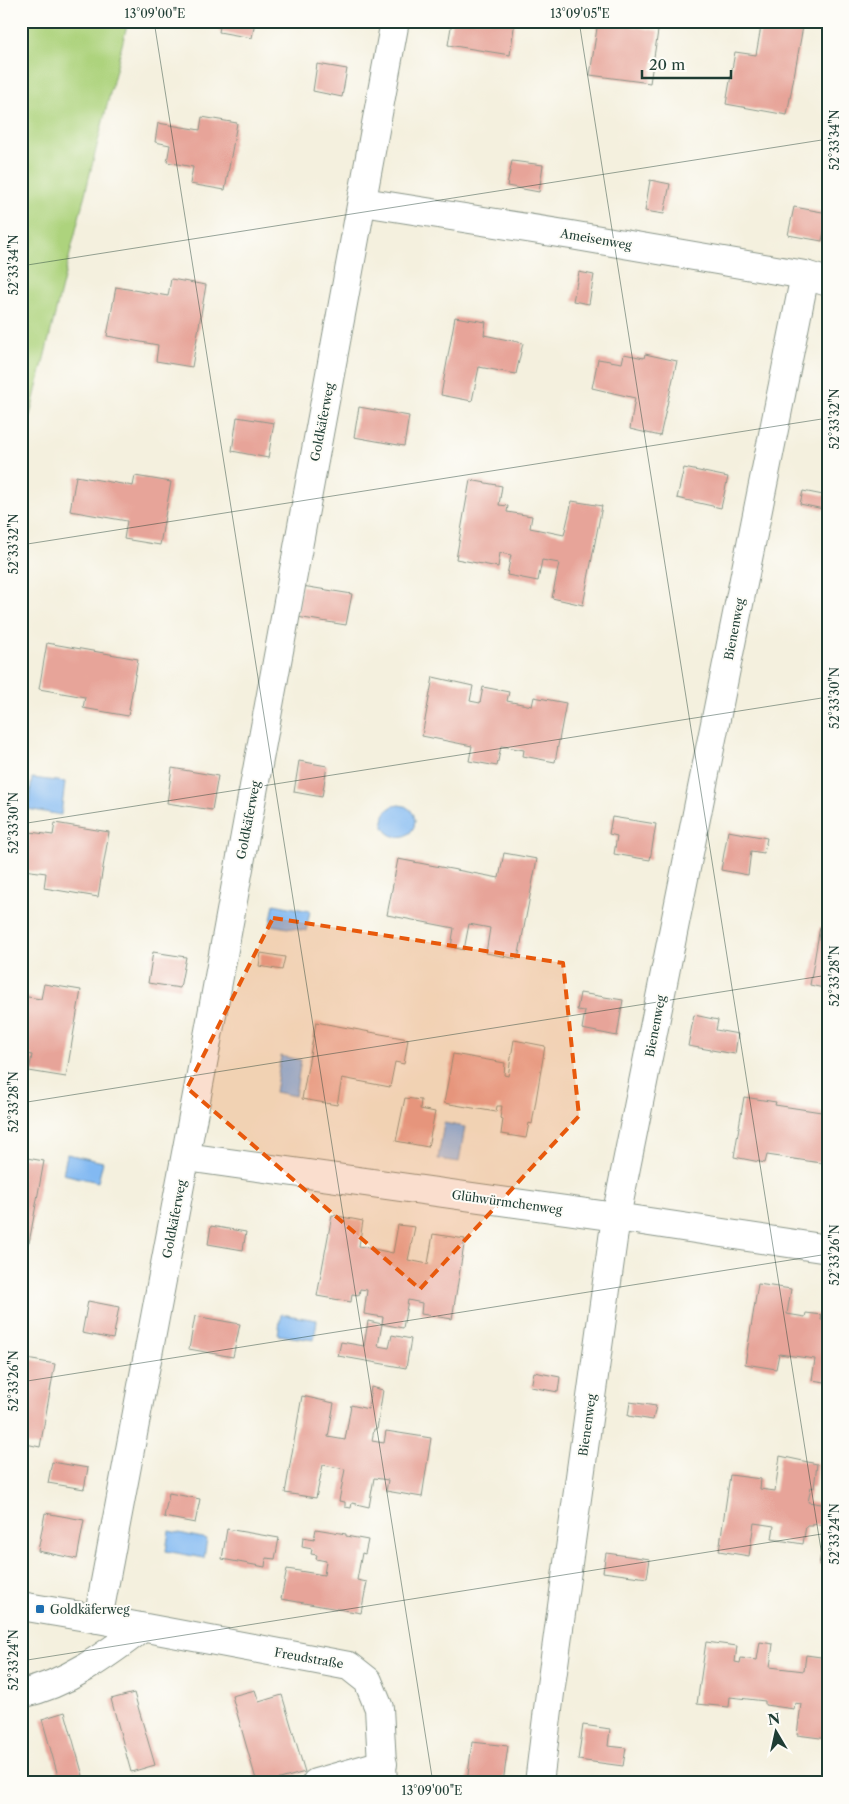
<svg xmlns="http://www.w3.org/2000/svg" width="849" height="1804" viewBox="0 0 849 1804" font-family="'Libre Caslon Text',serif">
  <style>
    .green { fill: #add37d; stroke: #668858 }
    .water { fill: #82b9f2; stroke: #507b93 }
    .building { fill: #e7a499 }
    .lines { fill: none; stroke-linecap: round; stroke-linejoin: round }
    .minor-casing { stroke: #8a9689; stroke-width: 30 }
    .minor { stroke: #fff; stroke-width: 28 }
    .marked { fill: #e8590c; fill-opacity: 0.2; stroke: #e8590c; stroke-width: 4; stroke-dasharray: 10 6; stroke-linejoin: round }
    .ticks { fill: none; stroke: #1f3d34; stroke-width: 1; stroke-opacity: 0.45 }
    .poi-dot { fill: #1f6fb2; stroke: #fdfcf7; stroke-width: 2 }
    .labels { text-anchor: middle; dominant-baseline: central; stroke-width: 4; stroke-linejoin: round; paint-order: stroke }
    .street-label { font-size: 12px; fill: #1f3d34; stroke: #fdfcf7 }
    .poi-label { font-size: 12px; fill: #1f3d34; stroke: #fdfcf7; text-anchor: start }
    .neatline { fill: none; stroke: #1f3d34; stroke-width: 2 }
    .ticks-label { font-size: 12px; text-anchor: middle; fill: #1f3d34 }
  </style>
  <rect width="100%" height="100%" fill="#fdfcf7"/>
  <filter id="ink" filterUnits="userSpaceOnUse"><feTurbulence type="fractalNoise" baseFrequency=".02" numOctaves="2"/><feDisplacementMap in="SourceGraphic" scale="10" xChannelSelector="R" yChannelSelector="G"/><feConvolveMatrix kernelMatrix="1 2 1 2 8 2 1 2 1" color-interpolation-filters="sRGB"/></filter>
  <filter id="wash" filterUnits="userSpaceOnUse"><feTurbulence type="fractalNoise" baseFrequency=".0096" numOctaves="4" result="noise"/><feDisplacementMap in="SourceGraphic" scale="20" xChannelSelector="R" yChannelSelector="G"/><feGaussianBlur stdDeviation="1.12" result="paint"/><feColorMatrix in="noise" values="0 0 0 0 0 0 0 0 0 0 0 0 0 0 0 0 0 1.4 0 .05"/><feComposite in="paint" operator="in"/></filter>
  <g filter="url(#wash)">
    <rect width="100%" height="100%" fill="#f4f0de"/>
    <polygon class="green" points="21,21 126,21 127,25 21,451"/>
    <g class="water">
      <polygon points="32,778 65,782 61,815 28,809"/>
      <circle cx="399" cy="821" r="16"/>
      <polygon points="274,904 310,911 306,931 270,925"/>
      <polygon points="281,1056 301,1060 295,1096 275,1092"/>
      <polygon points="444,1123 465,1127 459,1162 438,1159"/>
      <polygon points="67,1154 103,1162 98,1182 63,1174"/>
      <polygon points="281,1314 317,1320 314,1340 278,1335"/>
      <polygon points="169,1531 207,1539 204,1558 166,1551"/>
    </g>
    <g id="blocks">
      <g class="building">
        <polygon points="221,21 255,21 252,38 219,32"/>
        <polygon points="452,21 515,21 510,55 448,45"/>
        <polygon points="598,21 632,21 631,26 658,31 650,83 590,75"/>
        <polygon points="762,21 804,21 787,115 726,104 735,52 756,55"/>
        <polygon points="317,64 347,69 342,97 313,91"/>
        <polygon points="202,117 237,123 225,190 190,184 193,167 167,162 170,145 155,142 158,123 200,130"/>
        <polygon points="512,161 543,165 539,192 507,186"/>
        <polygon points="650,180 670,184 664,214 645,211"/>
        <polygon points="794,207 828,213 822,241 788,235"/>
        <polygon points="579,272 594,275 589,304 573,301"/>
        <polygon points="171,279 206,285 192,367 156,361 158,345 107,336 116,287 168,296"/>
        <polygon points="455,317 486,322 484,335 523,343 516,374 479,367 472,401 441,395"/>
        <polygon points="624,354 644,358 645,354 677,361 660,436 630,429 635,398 592,388 598,359 622,363"/>
        <polygon points="359,407 409,416 404,446 354,437"/>
        <polygon points="237,417 274,423 268,458 232,451"/>
        <polygon points="684,468 728,477 721,508 677,498"/>
        <polygon points="76,476 133,486 135,476 171,482 160,545 124,539 127,521 70,511"/>
        <polygon points="470,480 502,486 499,505 508,506 507,512 532,516 530,528 564,535 572,501 602,506 583,605 552,598 559,563 542,560 538,581 507,575 511,555 500,553 498,567 456,559"/>
        <polygon points="803,491 828,496 828,510 800,504"/>
        <polygon points="302,586 352,594 346,625 297,617"/>
        <polygon points="47,643 138,659 128,716 83,708 85,697 39,689"/>
        <polygon points="433,677 473,686 470,701 480,703 483,687 509,692 507,701 532,706 534,697 566,703 555,762 523,756 524,750 501,746 497,766 469,761 472,746 422,736"/>
        <polygon points="299,761 327,766 322,797 294,792"/>
        <polygon points="172,768 218,776 212,810 167,803"/>
        <polygon points="612,817 656,824 650,860 614,854 617,836 609,834"/>
        <polygon points="55,823 109,832 98,897 44,888 46,873 24,870 30,832 53,835"/>
        <polygon points="728,831 767,838 764,853 751,851 748,875 721,870"/>
        <polygon points="504,853 537,859 518,959 486,953 490,928 469,924 464,950 451,947 454,928 387,915 398,859 499,878"/>
        <polygon points="820,927 828,928 828,989 810,985"/>
        <polygon points="153,952 186,957 180,988 148,983"/>
        <polygon points="261,953 285,957 282,970 259,966"/>
        <polygon points="44,984 81,990 66,1077 29,1071 32,1055 21,1053 21,996 41,999"/>
        <polygon points="580,993 623,1000 617,1036 582,1029 585,1011 577,1010"/>
        <polygon points="694,1015 718,1020 716,1030 738,1034 735,1054 688,1046"/>
        <polygon points="316,1022 408,1039 404,1064 395,1062 390,1087 342,1078 337,1105 302,1099"/>
        <polygon points="514,1040 545,1046 532,1124 529,1123 526,1138 501,1134 503,1119 500,1118 502,1106 497,1106 496,1112 444,1103 453,1054 505,1063 504,1075 508,1076"/>
        <polygon points="744,1097 776,1102 775,1105 828,1113 828,1164 767,1155 765,1163 734,1157"/>
        <polygon points="405,1098 421,1100 420,1109 435,1112 428,1147 396,1141"/>
        <polygon points="21,1157 44,1161 29,1243 21,1242"/>
        <polygon points="332,1215 363,1221 359,1246 393,1253 398,1225 415,1227 408,1260 428,1264 433,1234 465,1239 452,1319 421,1314 422,1303 408,1300 403,1328 382,1324 378,1346 389,1348 392,1335 411,1339 406,1368 338,1356 341,1342 364,1346 368,1321 382,1324 383,1317 364,1314 367,1290 360,1289 359,1295 352,1294 351,1302 317,1296"/>
        <polygon points="211,1226 246,1232 243,1250 208,1244"/>
        <polygon points="758,1284 791,1289 787,1314 805,1317 806,1313 822,1315 821,1320 828,1321 828,1368 825,1382 812,1380 815,1359 779,1354 776,1369 745,1364"/>
        <polygon points="88,1301 119,1307 113,1339 82,1333"/>
        <polygon points="195,1316 240,1324 233,1357 189,1349"/>
        <polygon points="21,1358 55,1364 40,1447 21,1443"/>
        <polygon points="534,1372 560,1377 558,1392 531,1387"/>
        <polygon points="371,1387 383,1390 377,1429 374,1429 372,1441 384,1443 386,1431 431,1438 422,1497 386,1491 388,1480 374,1478 369,1507 352,1503 351,1508 345,1507 345,1502 339,1501 345,1469 323,1465 316,1498 285,1493 302,1396 334,1403 328,1437 345,1440 351,1405 368,1409"/>
        <polygon points="630,1402 656,1406 653,1420 628,1416"/>
        <polygon points="780,1456 817,1464 814,1488 811,1487 808,1502 828,1505 828,1567 819,1565 825,1526 813,1524 813,1526 806,1526 803,1544 772,1539 774,1526 754,1523 749,1556 719,1551 730,1475 761,1479 760,1489 775,1491"/>
        <polygon points="52,1462 88,1468 84,1489 48,1483"/>
        <polygon points="169,1493 200,1499 195,1523 164,1517"/>
        <polygon points="45,1513 84,1520 77,1559 38,1551"/>
        <polygon points="227,1529 279,1538 275,1559 266,1558 265,1567 222,1559"/>
        <polygon points="316,1529 346,1534 346,1536 368,1540 365,1554 362,1553 357,1580 367,1582 361,1613 281,1599 287,1569 324,1575 326,1561 316,1559 317,1555 311,1554 312,1549 302,1547 303,1537 314,1539"/>
        <polygon points="606,1553 650,1559 647,1578 603,1572"/>
        <polygon points="706,1642 737,1646 735,1662 740,1663 741,1658 757,1660 760,1642 773,1644 770,1667 804,1671 806,1655 828,1658 828,1739 797,1735 801,1704 795,1703 794,1709 765,1705 765,1701 730,1697 729,1707 697,1704"/>
        <polygon points="255,1690 259,1702 282,1695 305,1772 266,1783 257,1783 232,1696"/>
        <polygon points="134,1693 155,1765 131,1772 111,1699"/>
        <polygon points="65,1712 85,1783 60,1783 42,1719"/>
        <polygon points="583,1725 610,1729 608,1746 626,1748 623,1766 578,1760"/>
        <polygon points="472,1742 508,1746 503,1783 467,1783"/>
      </g>
    </g>
  </g>
  <g filter="url(#ink)">
    <use href="#blocks" fill-opacity="0" stroke="#8a9689" stroke-width="1"/>
    <g class="lines">
      <defs>
        <g id="minor">
          <polyline points="363,202 571,235 805,275 828,282"/>
          <polyline points="186,1157 616,1217 828,1249"/>
          <polyline points="21,1606 98,1619 349,1666 368,1681 379,1708 383,1783"/>
          <polyline points="98,1619 204,1058 395,21"/>
          <path d="M21 1694C67 1684 105 1656 142 1628"/>
          <polyline points="316,1783 383,1764"/>
          <polyline points="539,1783 550,1693 616,1217 805,275"/>
        </g>
      </defs>
      <use href="#minor" class="minor-casing"/>
      <use href="#minor" class="minor"/>
    </g>
  </g>
  <path class="marked" d="M273 918 563 963 579 1116 420 1289 187 1088Z"/>
  <path class="ticks" d="M154 21 433 1783M579 21 828 1594M21 266 828 139M21 545 828 418M21 824 828 697M21 1103 828 975M21 1382 828 1254M21 1661 828 1533"/>
  <rect class="poi-dot" x="35" y="1604" width="10" height="10" rx="2.5"/>
  <g class="labels">
    <g class="street-label">
      <text transform="translate(596 239) rotate(10)">Ameisenweg</text>
      <text transform="translate(322 422) rotate(-79)">Goldkäferweg</text>
      <text transform="translate(734 629) rotate(-79)">Bienenweg</text>
      <text transform="translate(248 820) rotate(-79)">Goldkäferweg</text>
      <text transform="translate(655 1026) rotate(-79)">Bienenweg</text>
      <text transform="translate(507 1202) rotate(8)">Glühwürmchenweg</text>
      <text transform="translate(174 1219) rotate(-79)">Goldkäferweg</text>
      <text transform="translate(587 1425) rotate(-82)">Bienenweg</text>
      <text transform="translate(309 1658) rotate(10)">Freudstraße</text>
    </g>
    <g class="poi-label">
      <text x="50" y="1609">Goldkäferweg</text>
    </g>
  </g>
  <rect width="849" height="1804" fill="none" stroke="#fdfcf7" stroke-width="55"/>
  <g transform="translate(776 1732) rotate(351)" stroke="#fdfcf7" stroke-width="4" paint-order="stroke">
  <path d="M0-4L9 19L0 12L-9 19Z" fill="#1f3d34"/>
  <text y="-8" font-size="14" font-weight="bold" text-anchor="middle" fill="#1f3d34">N</text>
  </g>
  <path d="M642 70v8h89v-8" fill="none" stroke="#1f3d34" stroke-width="2.5"/>
  <text x="649" y="70" font-size="15" fill="#1f3d34" stroke="#fdfcf7" stroke-width="4" paint-order="stroke">20 m</text>
  <rect x="28" y="28" width="794" height="1748" class="neatline"/>
  <g class="ticks-label">
    <text x="155" y="18">13°09'00"E</text>
    <text x="580" y="18">13°09'05"E</text>
    <text transform="translate(835 140) rotate(-90)" y="4">52°33'34"N</text>
    <text transform="translate(14 265) rotate(-90)" y="4">52°33'34"N</text>
    <text transform="translate(835 419) rotate(-90)" y="4">52°33'32"N</text>
    <text transform="translate(14 544) rotate(-90)" y="4">52°33'32"N</text>
    <text transform="translate(835 698) rotate(-90)" y="4">52°33'30"N</text>
    <text transform="translate(14 823) rotate(-90)" y="4">52°33'30"N</text>
    <text transform="translate(835 976) rotate(-90)" y="4">52°33'28"N</text>
    <text transform="translate(14 1102) rotate(-90)" y="4">52°33'28"N</text>
    <text transform="translate(835 1255) rotate(-90)" y="4">52°33'26"N</text>
    <text transform="translate(14 1381) rotate(-90)" y="4">52°33'26"N</text>
    <text transform="translate(835 1534) rotate(-90)" y="4">52°33'24"N</text>
    <text transform="translate(14 1660) rotate(-90)" y="4">52°33'24"N</text>
    <text x="432" y="1795">13°09'00"E</text>
  </g>
</svg>
